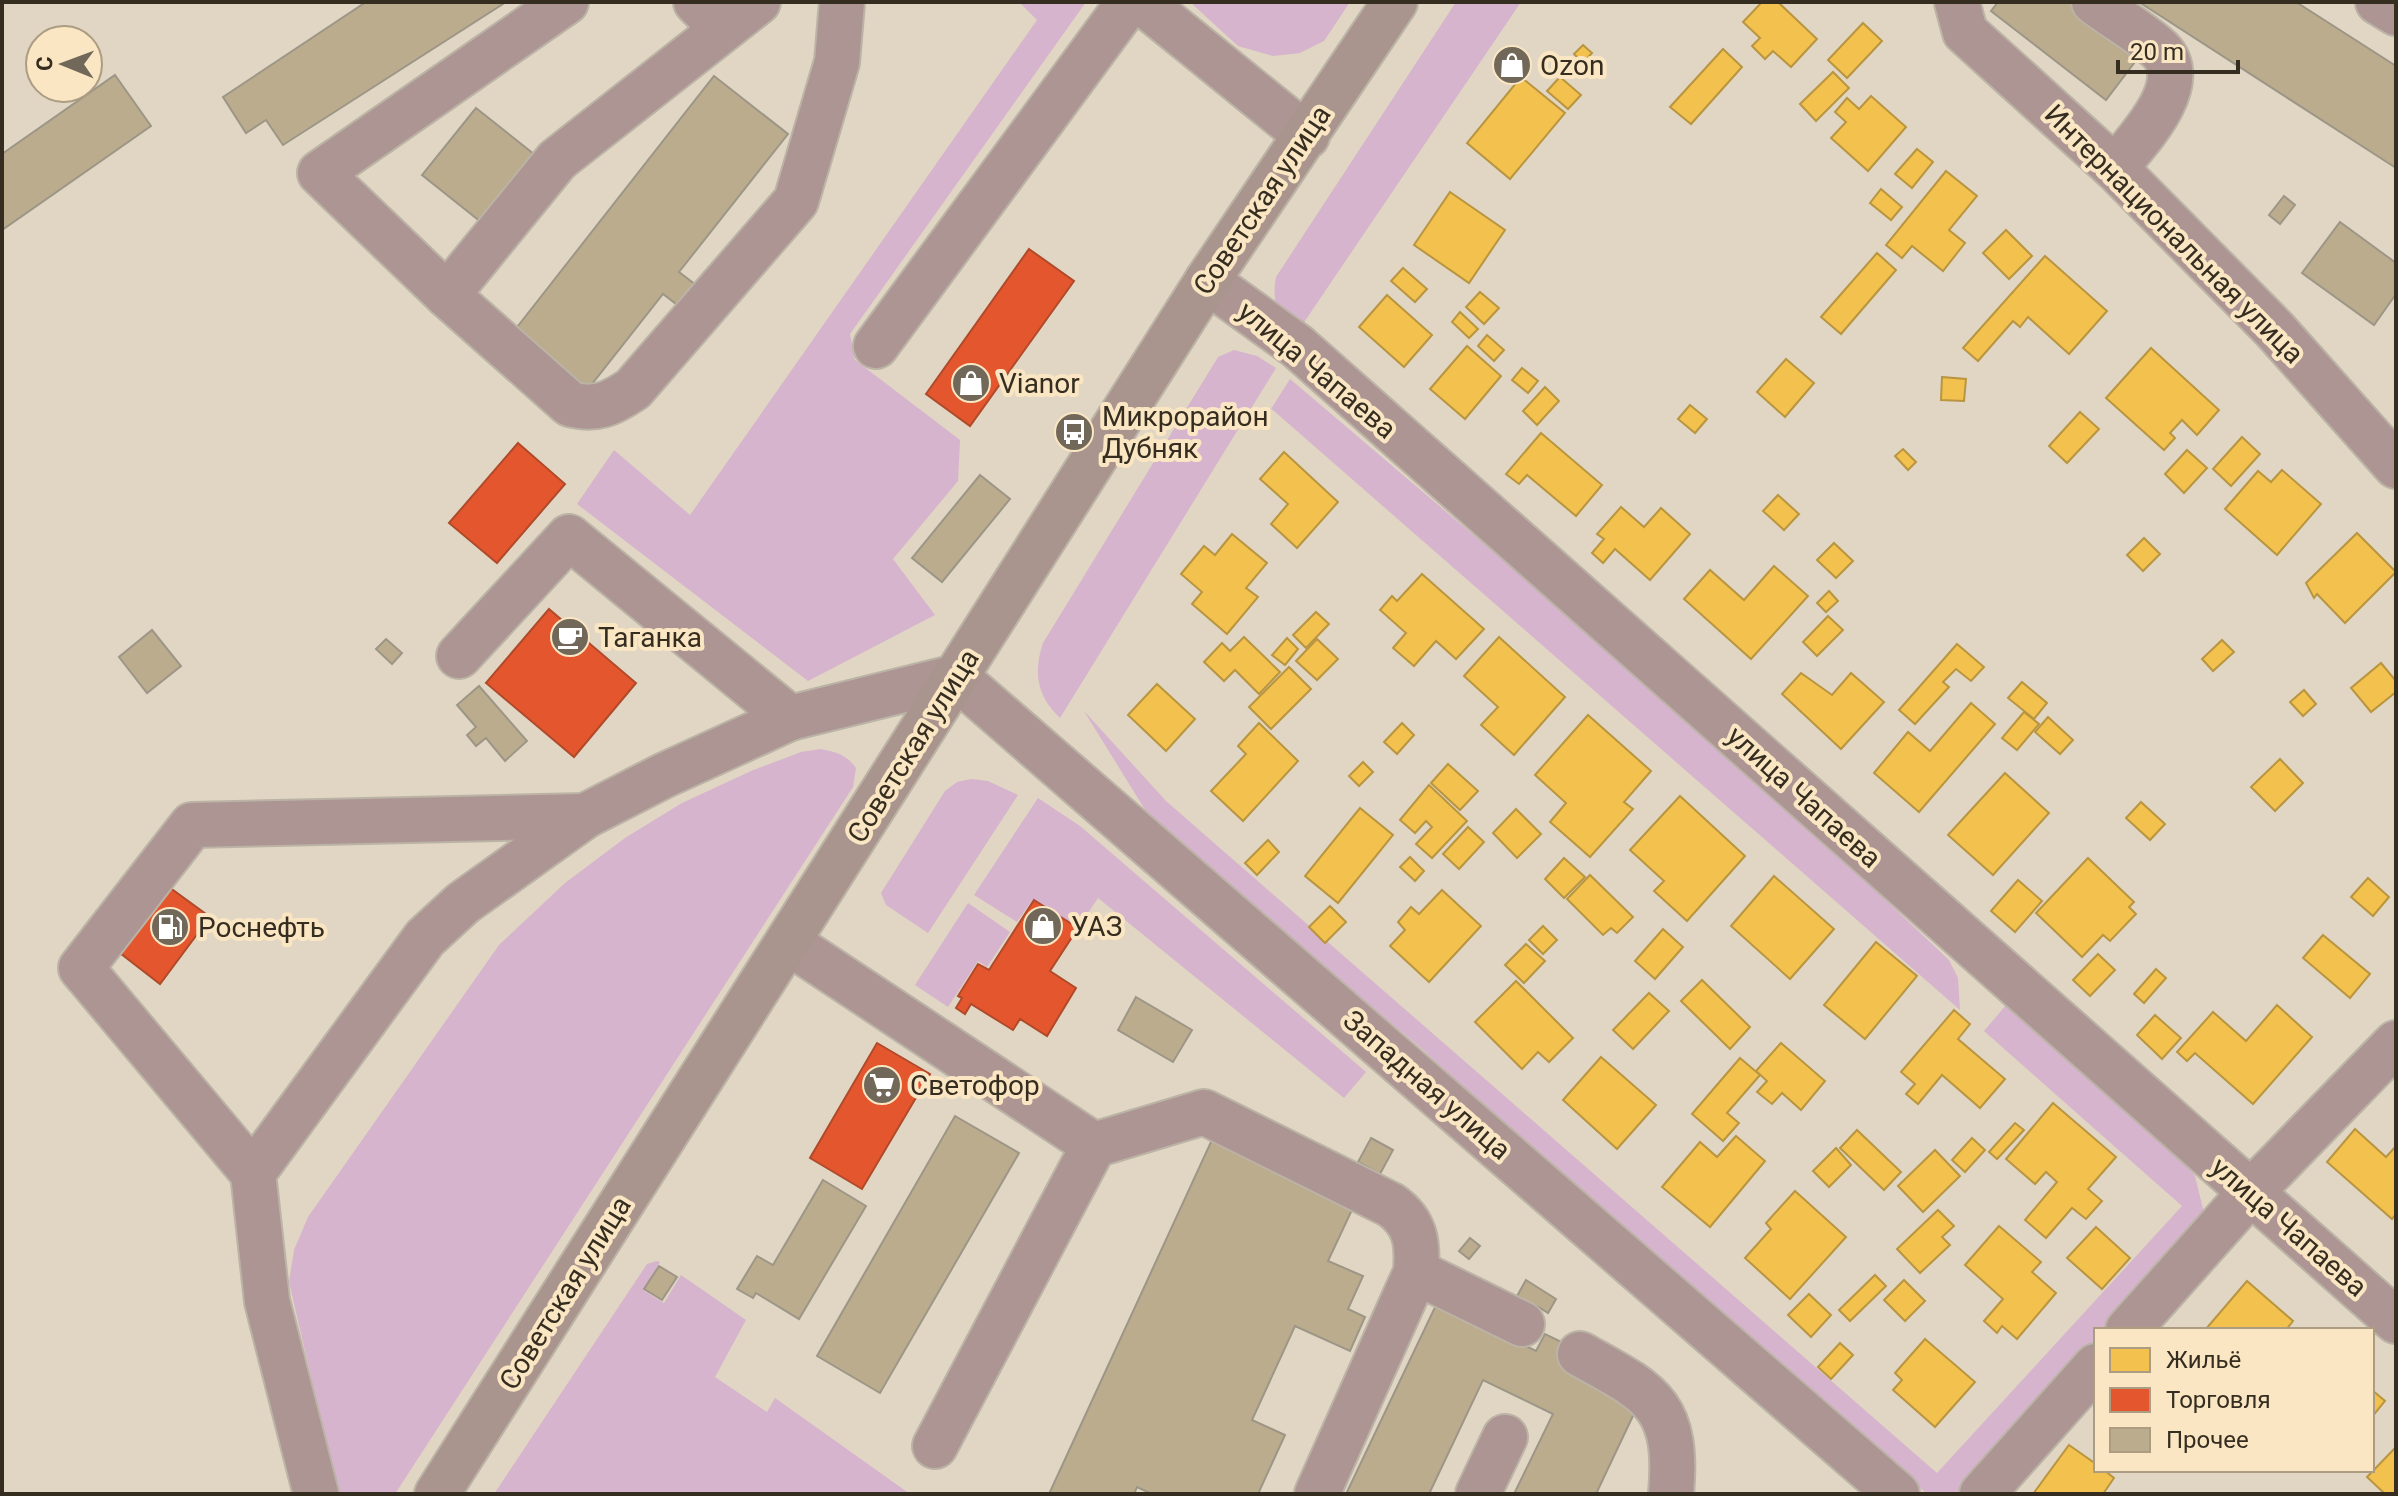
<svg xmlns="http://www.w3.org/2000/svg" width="2398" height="1496" viewBox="0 0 2398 1496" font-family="Roboto,sans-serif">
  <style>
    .green { fill: #d6b4cd }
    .homes { fill: #f2c14e; stroke: #b99540; stroke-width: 2 }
    .shops { fill: #e4572e; stroke: #b04a2a; stroke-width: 2 }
    .building { fill: #bbac8d; stroke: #9d9687; stroke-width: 2 }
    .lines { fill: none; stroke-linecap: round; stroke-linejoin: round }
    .minor-casing { stroke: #bbb3a5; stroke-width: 48 }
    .major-casing { stroke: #bbb3a5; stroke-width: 48 }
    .minor { stroke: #ac9593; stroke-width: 44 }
    .major { stroke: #aa958e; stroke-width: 44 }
    .labels { text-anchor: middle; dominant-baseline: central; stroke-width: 8; stroke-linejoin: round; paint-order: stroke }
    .poi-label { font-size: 28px; fill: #352d20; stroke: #fae6c3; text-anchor: start }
    .street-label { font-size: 28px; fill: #352d20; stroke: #fae6c3 }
  </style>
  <rect width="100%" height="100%" fill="#e0d6c3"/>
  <g class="green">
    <polygon points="1019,2 1086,2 850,334 855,360 960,440 958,481 893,559 935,615 808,681 577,504 614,450 690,515 1037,20"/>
    <polygon points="1190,2 1350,2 1324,41 1300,53 1273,56 1238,46"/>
    <path d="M1456 2H1521L1294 337C1279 317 1271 303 1276 277Z"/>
    <path d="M1234 350 1257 356 1276 368 1060 718C1037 696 1033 673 1043 643L1218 357Z"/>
    <polygon points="1290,379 1603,645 1817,835 1949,960 1958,978 1960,1010 1274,411 1271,409"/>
    <polygon points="1084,711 1166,801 1937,1473 2182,1206 1984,1031 2006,1005 2183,1161 2195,1176 2204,1213 2114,1330 2096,1330 2096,1351 1962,1494 1927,1494 1605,1217 1422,1049 1152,821"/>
    <path d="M820 749C836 752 846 754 856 768L853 787 395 1494H338L289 1282 294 1250 308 1217 499 945 565 883 625 838 682 803 751 771 801 752Z"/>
    <polygon points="971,779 988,781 1018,795 928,933 886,905 881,893 945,791 957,782"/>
    <polygon points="1038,798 1080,826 1366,1072 1344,1098 1098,898 1078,928 1033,899 1017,922 974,895"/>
    <polygon points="968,903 1010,932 987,967 978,961 948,1007 915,985"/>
    <polygon points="657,1261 660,1262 643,1290 664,1303 681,1275 746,1320 715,1377 767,1412 775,1398 910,1494 494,1494 647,1264"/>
  </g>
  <g class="homes">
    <polygon points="1762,2 1778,2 1817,39 1791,67 1773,51 1765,59 1752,46 1760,38 1743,22"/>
    <polygon points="1863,23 1882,41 1847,78 1828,60"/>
    <polygon points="1583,45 1592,53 1583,63 1574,54"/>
    <polygon points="1723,49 1742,67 1691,124 1670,107"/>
    <polygon points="1833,72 1849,88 1816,121 1800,104"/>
    <polygon points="1521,77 1565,113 1510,179 1467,143"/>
    <polygon points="1560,77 1581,95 1568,109 1547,91"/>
    <polygon points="1871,96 1906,127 1868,171 1831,138 1846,122 1835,112 1847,98 1859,109"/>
    <polygon points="1917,149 1933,162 1912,188 1895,174"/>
    <polygon points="1946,171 1977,196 1949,230 1965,243 1943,271 1912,246 1902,258 1886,245"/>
    <polygon points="1881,189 1902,207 1891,220 1870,203"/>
    <polygon points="1450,192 1505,230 1469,283 1414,245"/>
    <polygon points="2006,230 2032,256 2009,279 1983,253"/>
    <polygon points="1877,253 1896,270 1841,334 1821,317"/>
    <polygon points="2045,256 2107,311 2069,354 2028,317 2020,327 2013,321 1978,361 1963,348"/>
    <polygon points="1403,268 1427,289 1415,302 1391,281"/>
    <polygon points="1480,292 1499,308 1484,324 1466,307"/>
    <polygon points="1387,295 1432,335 1404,367 1359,327"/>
    <polygon points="1460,312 1478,329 1469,338 1452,322"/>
    <polygon points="1487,335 1504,350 1494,361 1478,346"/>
    <polygon points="1467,346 1501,376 1465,419 1430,389"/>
    <polygon points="2151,348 2219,410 2197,435 2182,420 2170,433 2175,438 2164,450 2106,398"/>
    <polygon points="1786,359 1814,383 1785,417 1757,392"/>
    <polygon points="1522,368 1538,381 1528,393 1512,380"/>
    <polygon points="1942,377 1966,379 1964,401 1941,400"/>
    <polygon points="1545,387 1559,401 1537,425 1523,411"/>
    <polygon points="1690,405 1707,419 1695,433 1678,419"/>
    <polygon points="2080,412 2099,429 2067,463 2049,446"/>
    <polygon points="1541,433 1602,485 1576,516 1527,475 1519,484 1506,474"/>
    <polygon points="2242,437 2260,454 2231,486 2213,469"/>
    <polygon points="1903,449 1916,462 1908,470 1895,456"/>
    <polygon points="2187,450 2207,468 2184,493 2165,474"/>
    <polygon points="1284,452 1338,502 1297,548 1271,524 1288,504 1260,479"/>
    <polygon points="2282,470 2321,504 2277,555 2225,509 2258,471 2271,482"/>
    <polygon points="1778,495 1799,514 1784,530 1763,511"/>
    <polygon points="1621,507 1644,527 1661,508 1690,534 1650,580 1615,549 1603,563 1592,553 1604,539 1597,534"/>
    <polygon points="2357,533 2396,572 2345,623 2317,594 2314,598 2306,583"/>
    <polygon points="1232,534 1267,563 1246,588 1258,597 1227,634 1192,604 1202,592 1181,574 1204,546 1215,555"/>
    <polygon points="2144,538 2160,554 2143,571 2127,555"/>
    <polygon points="1834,543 1853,561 1836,578 1817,560"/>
    <polygon points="1774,566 1808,596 1751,659 1684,599 1710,570 1744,600"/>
    <polygon points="1422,574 1484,629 1456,659 1436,641 1414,666 1393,648 1406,633 1380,610 1392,596 1397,601"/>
    <polygon points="1829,591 1838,601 1826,612 1817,603"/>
    <polygon points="1316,612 1329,624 1306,648 1293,635"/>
    <polygon points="1828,616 1843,630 1817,656 1803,642"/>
    <polygon points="1244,637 1280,672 1259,694 1235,670 1224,681 1204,662 1222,643 1230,651"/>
    <polygon points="1499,637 1565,697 1514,755 1481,725 1498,707 1464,676"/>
    <polygon points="1287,638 1298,649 1285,665 1272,655"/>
    <polygon points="1317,639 1338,659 1317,680 1296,661"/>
    <polygon points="2222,640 2234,652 2213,671 2202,659"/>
    <polygon points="1957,644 1984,667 1971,681 1956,669 1943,682 1949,687 1915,724 1899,710"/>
    <polygon points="2381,663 2396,681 2396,692 2371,712 2351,688"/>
    <polygon points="1289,667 1311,689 1271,729 1249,707"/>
    <polygon points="1801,673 1832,695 1851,673 1884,702 1841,749 1782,694"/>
    <polygon points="2022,682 2047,703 2034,719 2008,698"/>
    <polygon points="1157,684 1195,719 1166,751 1128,715"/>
    <polygon points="2304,690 2316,704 2303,716 2290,702"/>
    <polygon points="1971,703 1995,724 1919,812 1874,773 1908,732 1930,751"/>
    <polygon points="2024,712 2039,724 2017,750 2002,738"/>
    <polygon points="1588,715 1651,771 1624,802 1633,809 1590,857 1550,822 1566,803 1535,775"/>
    <polygon points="2048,717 2073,740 2060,754 2035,732"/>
    <polygon points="1259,723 1298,761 1243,821 1211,791 1246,754 1238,746"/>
    <polygon points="1402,723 1414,735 1397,754 1384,742"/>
    <polygon points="2280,759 2303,783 2275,811 2251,787"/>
    <polygon points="1363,762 1373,772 1359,786 1349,776"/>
    <polygon points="1448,764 1478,791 1460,810 1431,783"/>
    <polygon points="2005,773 2049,813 1993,875 1948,835"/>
    <polygon points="1429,785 1467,821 1432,858 1416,844 1432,827 1426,821 1415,833 1400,820"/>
    <polygon points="1680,796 1745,856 1687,921 1654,891 1664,881 1630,850"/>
    <polygon points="2141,802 2165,824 2150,840 2126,818"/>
    <polygon points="1360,808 1393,835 1338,903 1305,876"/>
    <polygon points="1516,809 1541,834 1517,858 1493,833"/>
    <polygon points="1468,827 1484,842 1459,869 1443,854"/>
    <polygon points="1268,840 1279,852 1257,875 1245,863"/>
    <polygon points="1410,857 1424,871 1415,881 1400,867"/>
    <polygon points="1564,858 1585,877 1564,898 1545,879"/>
    <polygon points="2088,858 2134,902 2129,907 2136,914 2110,941 2103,935 2082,957 2036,913"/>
    <polygon points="1590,875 1633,917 1617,933 1611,928 1603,935 1567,899"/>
    <polygon points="1774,876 1834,929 1790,979 1731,926"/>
    <polygon points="2368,878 2389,897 2373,916 2351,897"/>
    <polygon points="2018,880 2042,901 2015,932 1991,911"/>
    <polygon points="1442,890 1481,926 1429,982 1390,946 1405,930 1398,922 1411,907 1419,914"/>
    <polygon points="1330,906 1346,922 1325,943 1309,927"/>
    <polygon points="1543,926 1557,940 1543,954 1529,940"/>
    <polygon points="1663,929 1683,947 1655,979 1635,961"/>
    <polygon points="2323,935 2370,974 2350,998 2303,958"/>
    <polygon points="1876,942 1917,976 1865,1039 1824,1005"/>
    <polygon points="1526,944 1545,961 1524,983 1505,965"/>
    <polygon points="2098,954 2115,970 2090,996 2073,980"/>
    <polygon points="2156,969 2166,978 2144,1003 2134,994"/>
    <polygon points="1702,980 1750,1027 1730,1049 1681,1001"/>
    <polygon points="1516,981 1573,1038 1549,1062 1538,1052 1522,1069 1475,1022"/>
    <polygon points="1649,993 1669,1011 1633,1049 1613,1030"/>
    <polygon points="2277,1005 2312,1037 2253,1104 2195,1053 2187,1061 2177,1052 2213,1012 2246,1041"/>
    <polygon points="1954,1010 1970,1024 1958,1039 2005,1079 1980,1108 1942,1075 1918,1104 1906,1094 1915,1084 1901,1072"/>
    <polygon points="2155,1015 2181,1038 2162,1059 2137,1035"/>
    <polygon points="1781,1043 1825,1081 1801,1110 1782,1093 1772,1104 1757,1092 1767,1081 1756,1071"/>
    <polygon points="1601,1057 1656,1105 1617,1149 1563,1100"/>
    <polygon points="1740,1058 1760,1075 1727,1113 1739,1123 1723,1141 1692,1114"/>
    <polygon points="2053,1103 2116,1157 2088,1189 2102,1201 2086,1219 2072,1208 2046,1238 2025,1220 2057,1182 2046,1172 2035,1184 2006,1159"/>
    <polygon points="2015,1123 2024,1130 1997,1159 1989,1152"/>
    <polygon points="2355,1129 2386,1157 2396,1146 2396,1214 2392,1219 2327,1162"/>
    <polygon points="1857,1130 1901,1172 1884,1190 1840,1148"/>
    <polygon points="1736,1136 1765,1161 1710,1227 1662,1187 1700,1142 1717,1157"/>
    <polygon points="1972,1138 1985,1150 1965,1172 1952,1160"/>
    <polygon points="1836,1148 1851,1165 1829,1187 1813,1171"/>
    <polygon points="1935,1150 1960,1176 1923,1212 1898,1186"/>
    <polygon points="1795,1191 1846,1237 1790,1299 1745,1258 1771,1229 1766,1223"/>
    <polygon points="1938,1210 1954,1226 1942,1237 1950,1245 1920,1273 1897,1249"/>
    <polygon points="1999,1226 2041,1262 2032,1272 2056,1293 2017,1339 2002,1326 1997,1333 1984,1321 2003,1299 1965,1265"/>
    <polygon points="2096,1227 2130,1258 2102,1289 2067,1258"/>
    <polygon points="1875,1275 1886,1286 1850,1321 1839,1310"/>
    <polygon points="1904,1280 1925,1301 1905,1321 1884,1300"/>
    <polygon points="2247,1281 2293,1321 2286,1330 2205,1330"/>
    <polygon points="1809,1294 1831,1315 1811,1337 1788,1315"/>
    <polygon points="1925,1339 1975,1382 1935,1427 1893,1390 1902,1380 1895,1373"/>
    <polygon points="1840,1343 1853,1355 1831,1379 1818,1367"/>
    <polygon points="2372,1390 2385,1401 2372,1417"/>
    <polygon points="2069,1445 2096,1464 2096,1470 2104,1470 2114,1478 2103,1494 2033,1494"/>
    <polygon points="2396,1447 2396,1494 2385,1494 2367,1477"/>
  </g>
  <g class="shops">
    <polygon points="1511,55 1527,70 1519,78 1503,64"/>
    <polygon points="1029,249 1074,281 970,426 926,394"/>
    <polygon points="518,443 565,484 497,563 449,523"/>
    <polygon points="549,609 636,683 574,757 486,683"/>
    <polygon points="169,887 210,917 160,984 120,953"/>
    <polygon points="1034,900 1078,928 1050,971 1076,988 1047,1036 1020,1019 1013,1030 971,1004 965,1014 956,1008 962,998 958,996 978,964 989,970"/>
    <polygon points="877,1043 930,1074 862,1189 810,1158"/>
  </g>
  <g class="building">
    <polygon points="366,2 506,2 283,145 266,120 246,133 223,97"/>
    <polygon points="1998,2 2073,2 2141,54 2106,100 1991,11"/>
    <polygon points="2139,2 2296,2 2396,66 2396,168"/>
    <polygon points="115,75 151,126 2,230 2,154"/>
    <polygon points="714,76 788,134 679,272 696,285 680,307 663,294 588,389 514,331"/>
    <polygon points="476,108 535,155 481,222 422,175"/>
    <polygon points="2284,196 2295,205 2280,224 2269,215"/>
    <polygon points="2340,222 2396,263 2396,294 2374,325 2302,273"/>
    <polygon points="980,475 1010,499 942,582 912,558"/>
    <polygon points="152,630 181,666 147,693 119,657"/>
    <polygon points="386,639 402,653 392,664 376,649"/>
    <polygon points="479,686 527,741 505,761 486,738 476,746 467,735 476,727 457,705"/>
    <polygon points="1136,997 1192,1030 1173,1062 1118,1030"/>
    <polygon points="955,1116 1019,1153 880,1393 817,1356"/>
    <polygon points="1216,1131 1358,1197 1328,1261 1363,1276 1348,1309 1365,1317 1350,1351 1295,1326 1252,1420 1285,1435 1258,1494 1152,1494 1137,1487 1134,1494 1049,1494"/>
    <polygon points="1371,1138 1393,1150 1380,1174 1358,1162"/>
    <polygon points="823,1180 866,1206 799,1319 756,1293 753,1298 737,1289 757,1256 773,1265"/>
    <polygon points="1470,1238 1480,1246 1469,1259 1459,1251"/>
    <polygon points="659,1266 677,1277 662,1300 644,1289"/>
    <polygon points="1526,1280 1556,1299 1548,1313 1537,1306 1529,1318 1511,1307"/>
    <polygon points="1437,1303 1536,1351 1545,1334 1574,1348 1640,1401 1596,1494 1514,1494 1553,1414 1483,1380 1429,1494 1346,1494"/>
  </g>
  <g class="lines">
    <defs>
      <g id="minor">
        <polyline points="696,2 722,28"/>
        <path d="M758 2 557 160 447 295 570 404C596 411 611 404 633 389L796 201 837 62 842 2"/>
        <polyline points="1142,2 1307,136"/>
        <polyline points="1957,2 1965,32 2115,168 2275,330 2396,466"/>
        <path d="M2094 2C2115 18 2141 32 2160 50 2194 84 2135 143 2115 168"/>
        <polyline points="2378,2 2396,13"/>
        <polyline points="1207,281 1297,346 2396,1321"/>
        <polyline points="447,295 320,173 566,2"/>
        <polyline points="876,346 1129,2"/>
        <polyline points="459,656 569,537 790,718"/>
        <polyline points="788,942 1094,1145 935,1446"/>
        <path d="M1094 1145 1204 1112 1391 1205C1416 1223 1418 1243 1416 1272L1317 1494"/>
        <polyline points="253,1173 81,968 192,825 585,816"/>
        <polyline points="1416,1272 1522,1324"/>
        <polyline points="2128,1330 2250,1193 2396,1043"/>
        <path d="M1580 1354C1651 1393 1679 1404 1671 1494"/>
        <polyline points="316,1494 267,1301 253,1173 425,938 463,903 585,816 665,775 790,718 956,677 1897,1494"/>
        <polyline points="1478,1494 1505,1437"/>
        <polyline points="1982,1494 2096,1366"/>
      </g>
      <polyline id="major" points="437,1494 1207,281 1395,2"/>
    </defs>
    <use href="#minor" class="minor-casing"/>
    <use href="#major" class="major-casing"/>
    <use href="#minor" class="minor"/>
    <use href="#major" class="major"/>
  </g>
  <defs>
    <symbol id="shop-disc" viewBox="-11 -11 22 22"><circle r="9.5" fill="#716859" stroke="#fae6c3"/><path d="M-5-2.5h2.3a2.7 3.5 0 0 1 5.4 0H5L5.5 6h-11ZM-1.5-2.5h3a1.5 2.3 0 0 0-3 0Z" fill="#fff"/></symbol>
    <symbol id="bus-disc" viewBox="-11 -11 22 22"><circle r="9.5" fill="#716859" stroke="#fae6c3"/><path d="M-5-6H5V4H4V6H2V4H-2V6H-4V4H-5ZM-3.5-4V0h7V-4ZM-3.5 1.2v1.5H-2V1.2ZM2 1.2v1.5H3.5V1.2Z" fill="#fff"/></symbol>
    <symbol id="cafe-disc" viewBox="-11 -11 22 22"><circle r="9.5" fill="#716859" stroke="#fae6c3"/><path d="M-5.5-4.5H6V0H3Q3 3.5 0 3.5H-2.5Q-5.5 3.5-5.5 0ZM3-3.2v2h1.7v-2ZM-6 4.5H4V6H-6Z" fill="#fff"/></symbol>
    <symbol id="fuel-disc" viewBox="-11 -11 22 22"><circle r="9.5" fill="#716859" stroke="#fae6c3"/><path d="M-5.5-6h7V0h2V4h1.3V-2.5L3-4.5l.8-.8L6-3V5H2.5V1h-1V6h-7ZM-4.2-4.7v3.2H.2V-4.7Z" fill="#fff"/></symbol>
    <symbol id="supermarket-disc" viewBox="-11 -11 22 22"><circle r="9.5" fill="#716859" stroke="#fae6c3"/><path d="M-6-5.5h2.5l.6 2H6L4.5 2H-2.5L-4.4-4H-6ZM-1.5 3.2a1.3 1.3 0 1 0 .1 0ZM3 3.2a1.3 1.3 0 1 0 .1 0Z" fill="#fff"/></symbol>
  </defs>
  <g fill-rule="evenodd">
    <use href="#shop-disc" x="1490" y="43" width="44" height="44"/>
    <use href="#shop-disc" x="949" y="361" width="44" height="44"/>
    <use href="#bus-disc" x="1052" y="410" width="44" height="44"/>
    <use href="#cafe-disc" x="548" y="615" width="44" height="44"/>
    <use href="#shop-disc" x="1021" y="904" width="44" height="44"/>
    <use href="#fuel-disc" x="148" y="905" width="44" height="44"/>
    <use href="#supermarket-disc" x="860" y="1063" width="44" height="44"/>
  </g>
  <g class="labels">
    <g class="poi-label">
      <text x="1540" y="65">Ozon</text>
      <text x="999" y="383">Vianor</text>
      <text x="1102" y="416">Микрорайон<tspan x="1102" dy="32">Дубняк</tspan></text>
      <text x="598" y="637">Таганка</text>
      <text x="1071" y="926">УАЗ</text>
      <text x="198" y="927">Роснефть</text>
      <text x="910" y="1085">Светофор</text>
    </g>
    <g class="street-label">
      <text transform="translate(1262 200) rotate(-56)">Советская улица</text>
      <text transform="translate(2174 234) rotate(45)">Интернациональная улица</text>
      <text transform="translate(1317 370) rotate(40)">улица Чапаева</text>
      <text transform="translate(913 746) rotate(-58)">Советская улица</text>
      <text transform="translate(1804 797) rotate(42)">улица Чапаева</text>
      <text transform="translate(1427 1085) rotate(41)">Западная улица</text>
      <text transform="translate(2289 1227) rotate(41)">улица Чапаева</text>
      <text transform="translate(565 1293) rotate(-58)">Советская улица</text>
    </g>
  </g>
  <rect width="2398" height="1496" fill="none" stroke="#352d20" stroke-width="8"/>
  <rect x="2094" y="1328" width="280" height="144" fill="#fae6c3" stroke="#ab9c82" stroke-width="2"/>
  <rect x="2110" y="1348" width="40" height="24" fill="#f2c14e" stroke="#ab9c82" stroke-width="2"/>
  <text x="2166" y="1368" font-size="24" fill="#352d20">Жильё</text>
  <rect x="2110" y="1388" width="40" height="24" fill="#e4572e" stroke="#ab9c82" stroke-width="2"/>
  <text x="2166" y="1408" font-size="24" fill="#352d20">Торговля</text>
  <rect x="2110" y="1428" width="40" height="24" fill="#bbac8d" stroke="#ab9c82" stroke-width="2"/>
  <text x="2166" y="1448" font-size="24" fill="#352d20">Прочее</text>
  <g transform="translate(64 64) rotate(271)"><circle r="38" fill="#fae6c3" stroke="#ab9c82" stroke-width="2"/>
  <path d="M0-6L14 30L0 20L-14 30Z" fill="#716859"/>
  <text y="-12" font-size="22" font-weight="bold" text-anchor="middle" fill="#352d20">С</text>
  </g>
  <path d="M2118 60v12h120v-12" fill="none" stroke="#352d20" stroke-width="4"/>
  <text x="2130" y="60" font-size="24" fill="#352d20" stroke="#fae6c3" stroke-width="6" paint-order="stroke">20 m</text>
</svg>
